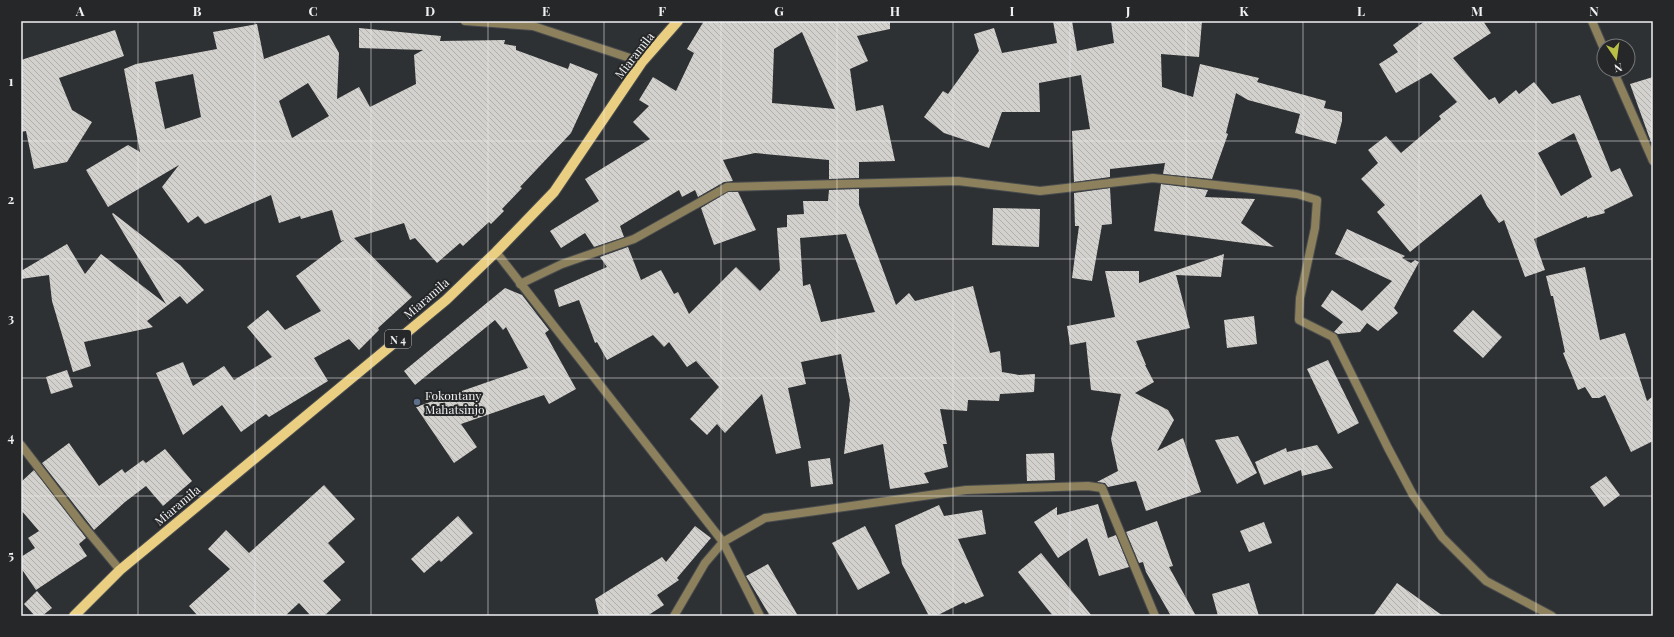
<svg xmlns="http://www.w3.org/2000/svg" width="1674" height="637" viewBox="0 0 1674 637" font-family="'Playfair Display',serif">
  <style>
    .building { fill: url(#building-back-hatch); fill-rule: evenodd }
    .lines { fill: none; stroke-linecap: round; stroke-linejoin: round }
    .street-casing { stroke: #494c4e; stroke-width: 10 }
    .primary-casing { stroke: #494c4e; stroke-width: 12 }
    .street { stroke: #8d805c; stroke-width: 8 }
    .primary { stroke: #eacf83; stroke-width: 10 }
    .grid { fill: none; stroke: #f0f1f3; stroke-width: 1; stroke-opacity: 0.55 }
    .service-dot { fill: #5c6f8a; stroke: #252729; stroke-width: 1.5 }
    .labels { text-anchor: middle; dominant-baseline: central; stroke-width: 4; stroke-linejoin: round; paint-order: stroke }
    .shield { fill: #252729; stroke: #b3b4b6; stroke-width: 1 }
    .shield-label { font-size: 11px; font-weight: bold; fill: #f0f1f3 }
    .street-label { font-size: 12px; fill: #f0f1f3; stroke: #252729 }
    .poi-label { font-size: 12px; fill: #f0f1f3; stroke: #252729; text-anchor: start }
    .neatline { fill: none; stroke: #f0f1f3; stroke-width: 1.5 }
    .grid-label { font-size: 13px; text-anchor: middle; font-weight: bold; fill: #f0f1f3 }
  </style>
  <defs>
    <pattern id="building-back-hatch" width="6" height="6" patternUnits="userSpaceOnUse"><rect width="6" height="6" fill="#d3d1cd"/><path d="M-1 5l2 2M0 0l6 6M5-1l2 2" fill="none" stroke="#b0afac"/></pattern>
  </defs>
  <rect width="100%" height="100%" fill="#2e3133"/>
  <g class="building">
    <path d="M704 21H890V29L857 36 868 61 850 69 856 111 883 105 895 161 859 162V178L829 179V160L755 153 723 160 733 181 724 182 698 197 695 190 682 197 679 190 620 226 624 237 594 247 585 233 561 248 550 231 599 201 585 179 650 139 633 122 649 106 639 100 653 77 676 91 694 53 687 49ZM802 32 835 109 772 103 774 49Z"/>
    <polygon points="1053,21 1072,21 1077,51 1114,43 1111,21 1202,21 1199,57 1161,54 1162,87 1193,97 1200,64 1259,78 1257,82 1326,101 1324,108 1342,112 1342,121 1336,144 1295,133 1300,114 1248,100 1236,93 1226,133 1228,134 1212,179 1163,174 1165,163 1110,169 1110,177 1074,182 1072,131 1090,129 1081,75 1039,83 1040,112 1002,112 989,148 944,133 924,117 943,91 948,94 979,51 974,34 994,28 1002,53 1057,43"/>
    <path d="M1425 21H1483L1491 33 1453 58 1489 100 1495 97 1499 104 1516 90 1519 94 1534 82 1552 104 1580 95 1611 172 1620 168 1633 196 1604 210 1605 213 1587 218V216L1534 239 1545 270 1525 277 1504 220 1499 223 1487 206 1481 194 1410 252 1377 212 1385 205 1361 179 1378 163 1368 150 1386 136 1401 153 1441 119 1439 116 1457 102 1431 73 1396 93 1379 64 1398 52 1393 45ZM1574 133 1592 177 1561 196 1538 153Z"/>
    <path d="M257 24 264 59 329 35 339 53 337 99 359 87 370 107 416 84 414 55 423 50 359 48V28L441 36 440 41 505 40 504 44 516 46V50L568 69 570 63 598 74 571 133 520 187 522 188 502 209 504 211 491 224 489 222 463 246 460 243 437 263 415 238 410 240 404 223 354 238 412 297 378 328 379 330 359 350 349 339 314 358 328 381 269 417 266 414 241 432 222 405 183 435 156 373 183 362 193 386 224 366 234 380 272 357 247 327 268 310 285 330 321 311 296 276 344 240 341 241 332 210 301 219 300 216 279 223 271 195 205 224 198 216 188 223 162 187 179 165 108 207 86 170 128 145 140 152 124 69 136 64 217 49 213 32ZM193 74 201 117 165 129 155 82ZM308 83 329 116 292 138 279 101Z"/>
    <polygon points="115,30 124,56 59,78 72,110 92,122 67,162 34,169 26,131 21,132 21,60"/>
    <polygon points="1653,77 1653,142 1651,142 1630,84"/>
    <polygon points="1161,184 1208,190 1205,197 1255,199 1241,223 1274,247 1154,231"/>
    <polygon points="1110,188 1112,224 1102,225 1092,281 1072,278 1079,226 1075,226 1074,193"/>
    <path d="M859 189V205L896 305 909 293 915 301 973 286 990 353 1000 351 1002 372 1019 375 1035 374 1034 392 1000 394 999 401 968 400 967 411 940 409 947 444H943L948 467 924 473 929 483 890 489 883 444 844 454 850 400 841 354 801 362 806 384 788 388 801 448 776 454 762 394 725 433 717 424 707 435 690 419 719 387 696 361 687 367 669 342 664 347 653 335 607 360 597 342 595 343 579 300 559 307 554 290 607 267 600 257 628 247 641 280 661 270 674 294 678 292 689 314 736 267 760 291 780 270 777 228 787 227V215L804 214 803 201H828L829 190ZM846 234 875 312 821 322 810 284 803 286 800 238Z"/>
    <polygon points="728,192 738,192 756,230 714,245 701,208"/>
    <polygon points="993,208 1040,209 1039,247 992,245"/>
    <polygon points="113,213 180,265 204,290 187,304 180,296 147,321 153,327 84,342 91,366 73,372 52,301 49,275 21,279 21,271 67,244 85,274 101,254 166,304 112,214"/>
    <polygon points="1347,229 1405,256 1402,258 1411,263 1415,260 1419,262 1394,308 1398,313 1378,331 1367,323 1360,332 1338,334 1334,332 1343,322 1321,306 1332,290 1362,311 1392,281 1335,254"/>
    <polygon points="1224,254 1221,277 1176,275 1190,328 1136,341 1146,365 1145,365 1154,382 1135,393 1168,410 1174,420 1157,451 1183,438 1201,492 1146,511 1136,481 1108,487 1105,483 1097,482 1118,471 1111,439 1121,394 1091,390 1086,342 1070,345 1067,326 1115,317 1105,271 1139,271 1139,283"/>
    <polygon points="1585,267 1600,340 1625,333 1647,401 1653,396 1653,441 1631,452 1605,395 1599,398 1592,398 1585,387 1578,390 1563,353 1565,352 1553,296 1551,296 1546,276"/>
    <polygon points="505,288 522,295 549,330 545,333 576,389 549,404 544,395 461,424 477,447 454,463 416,407 528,368 506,327 503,330 495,320 415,385 404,371"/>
    <polygon points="1473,310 1502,337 1483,358 1453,331"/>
    <polygon points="1254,316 1257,344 1227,348 1224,320"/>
    <polygon points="1328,360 1359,423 1338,434 1307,369"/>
    <polygon points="67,370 73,387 51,394 46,377"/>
    <polygon points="1238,436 1257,473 1237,484 1215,440"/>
    <polygon points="69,443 99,486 122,469 125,473 143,460 146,463 165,449 192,481 163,506 146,486 125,502 94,530 42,463"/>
    <polygon points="1317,445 1333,468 1302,476 1301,470 1264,485 1255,462 1286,448 1287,452"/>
    <polygon points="1054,453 1055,480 1027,481 1026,454"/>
    <polygon points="830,458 833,484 811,487 808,461"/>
    <polygon points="34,470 86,538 79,544 87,556 36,590 21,568 21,557 35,548 28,538 39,531 21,510 21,482"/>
    <polygon points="1606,476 1620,495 1604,507 1590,487"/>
    <polygon points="324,485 355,519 328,543 345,562 323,581 341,600 324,616 311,616 299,603 285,616 198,616 189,606 230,569 208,549 226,530 249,553"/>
    <polygon points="1098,504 1108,538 1116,535 1129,567 1099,576 1087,538 1058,558 1034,522 1057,507 1057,515"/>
    <polygon points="939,505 944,516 982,510 986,534 958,539 984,596 965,604 964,602 936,616 929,616 902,564 895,525"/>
    <polygon points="458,516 473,533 441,562 439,560 424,573 411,559"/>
    <polygon points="1157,521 1173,566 1169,567 1196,616 1171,616 1146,572 1143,562 1139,563 1126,532"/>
    <polygon points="1264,522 1272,543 1249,552 1240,531"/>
    <polygon points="695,526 711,538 677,578 679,580 657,595 664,605 647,616 599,616 595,599 662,557 666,562"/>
    <polygon points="865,526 890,573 858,590 832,543"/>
    <polygon points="1041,553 1092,616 1053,616 1018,572"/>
    <polygon points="768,564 798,616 770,616 746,576"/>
    <polygon points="1249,583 1259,616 1218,616 1212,594"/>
    <polygon points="1397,583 1443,616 1373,616"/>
    <polygon points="37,591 52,608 42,616 35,616 24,604"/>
  </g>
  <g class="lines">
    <defs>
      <g id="street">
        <polyline points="465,21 533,26 642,62"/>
        <polyline points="1592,21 1604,49"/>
        <polyline points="1613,70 1653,161"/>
        <polyline points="496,252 723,542 760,616"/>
        <polyline points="520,284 562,264 634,239 727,187 958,181 1040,191 1153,178 1297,194 1317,200 1315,228 1300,298 1299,320 1333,337 1388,448 1413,495 1442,537 1486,581 1552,616"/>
        <polyline points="21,445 81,523 120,570"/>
        <polyline points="674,616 705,563 723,542 765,518 966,490 1088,486 1102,488 1155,616"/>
      </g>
      <polyline id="primary" points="74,616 120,570 446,300 496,252 554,192 642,62 678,21"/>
    </defs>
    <use href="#street" class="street-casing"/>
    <use href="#primary" class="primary-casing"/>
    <use href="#street" class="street"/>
    <use href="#primary" class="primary"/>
  </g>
  <path class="grid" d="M138 21V616M255 21V616M371 21V616M488 21V616M604 21V616M721 21V616M837 21V616M953 21V616M1070 21V616M1186 21V616M1303 21V616M1419 21V616M1536 21V616M21 141H1653M21 259H1653M21 378H1653M21 496H1653"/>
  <circle class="service-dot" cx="417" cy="402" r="4"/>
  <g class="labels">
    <rect class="shield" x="385" y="330" width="26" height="18" rx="3"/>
    <g class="shield-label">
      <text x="398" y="339">N 4</text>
    </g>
    <g class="street-label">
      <text transform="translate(634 55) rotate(-52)">Miaramila</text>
      <text transform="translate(426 298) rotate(-41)">Miaramila</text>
      <text transform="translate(177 505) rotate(-40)">Miaramila</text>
    </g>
    <g class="poi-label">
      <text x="425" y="395">Fokontany<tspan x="425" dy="14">Mahatsinjo</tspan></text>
    </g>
  </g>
  <rect width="1674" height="637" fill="none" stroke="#252729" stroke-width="44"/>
  <g transform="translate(1616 58) rotate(167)"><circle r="19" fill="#252729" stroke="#76787a"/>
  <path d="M0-3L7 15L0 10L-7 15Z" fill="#b9c046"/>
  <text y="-6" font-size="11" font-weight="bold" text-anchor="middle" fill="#f0f1f3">N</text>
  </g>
  <rect x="22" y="22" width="1630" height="593" class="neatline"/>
  <g class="grid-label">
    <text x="80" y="16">A</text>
    <text x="197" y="16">B</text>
    <text x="313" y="16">C</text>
    <text x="430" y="16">D</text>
    <text x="546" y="16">E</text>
    <text x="662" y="16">F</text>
    <text x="779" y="16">G</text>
    <text x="895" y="16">H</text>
    <text x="1012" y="16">I</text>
    <text x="1128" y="16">J</text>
    <text x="1244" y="16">K</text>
    <text x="1361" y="16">L</text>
    <text x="1477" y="16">M</text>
    <text x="1594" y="16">N</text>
    <text x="11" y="86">1</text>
    <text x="11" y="204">2</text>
    <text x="11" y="323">3</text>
    <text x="11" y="442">4</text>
    <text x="11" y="560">5</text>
  </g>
</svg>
